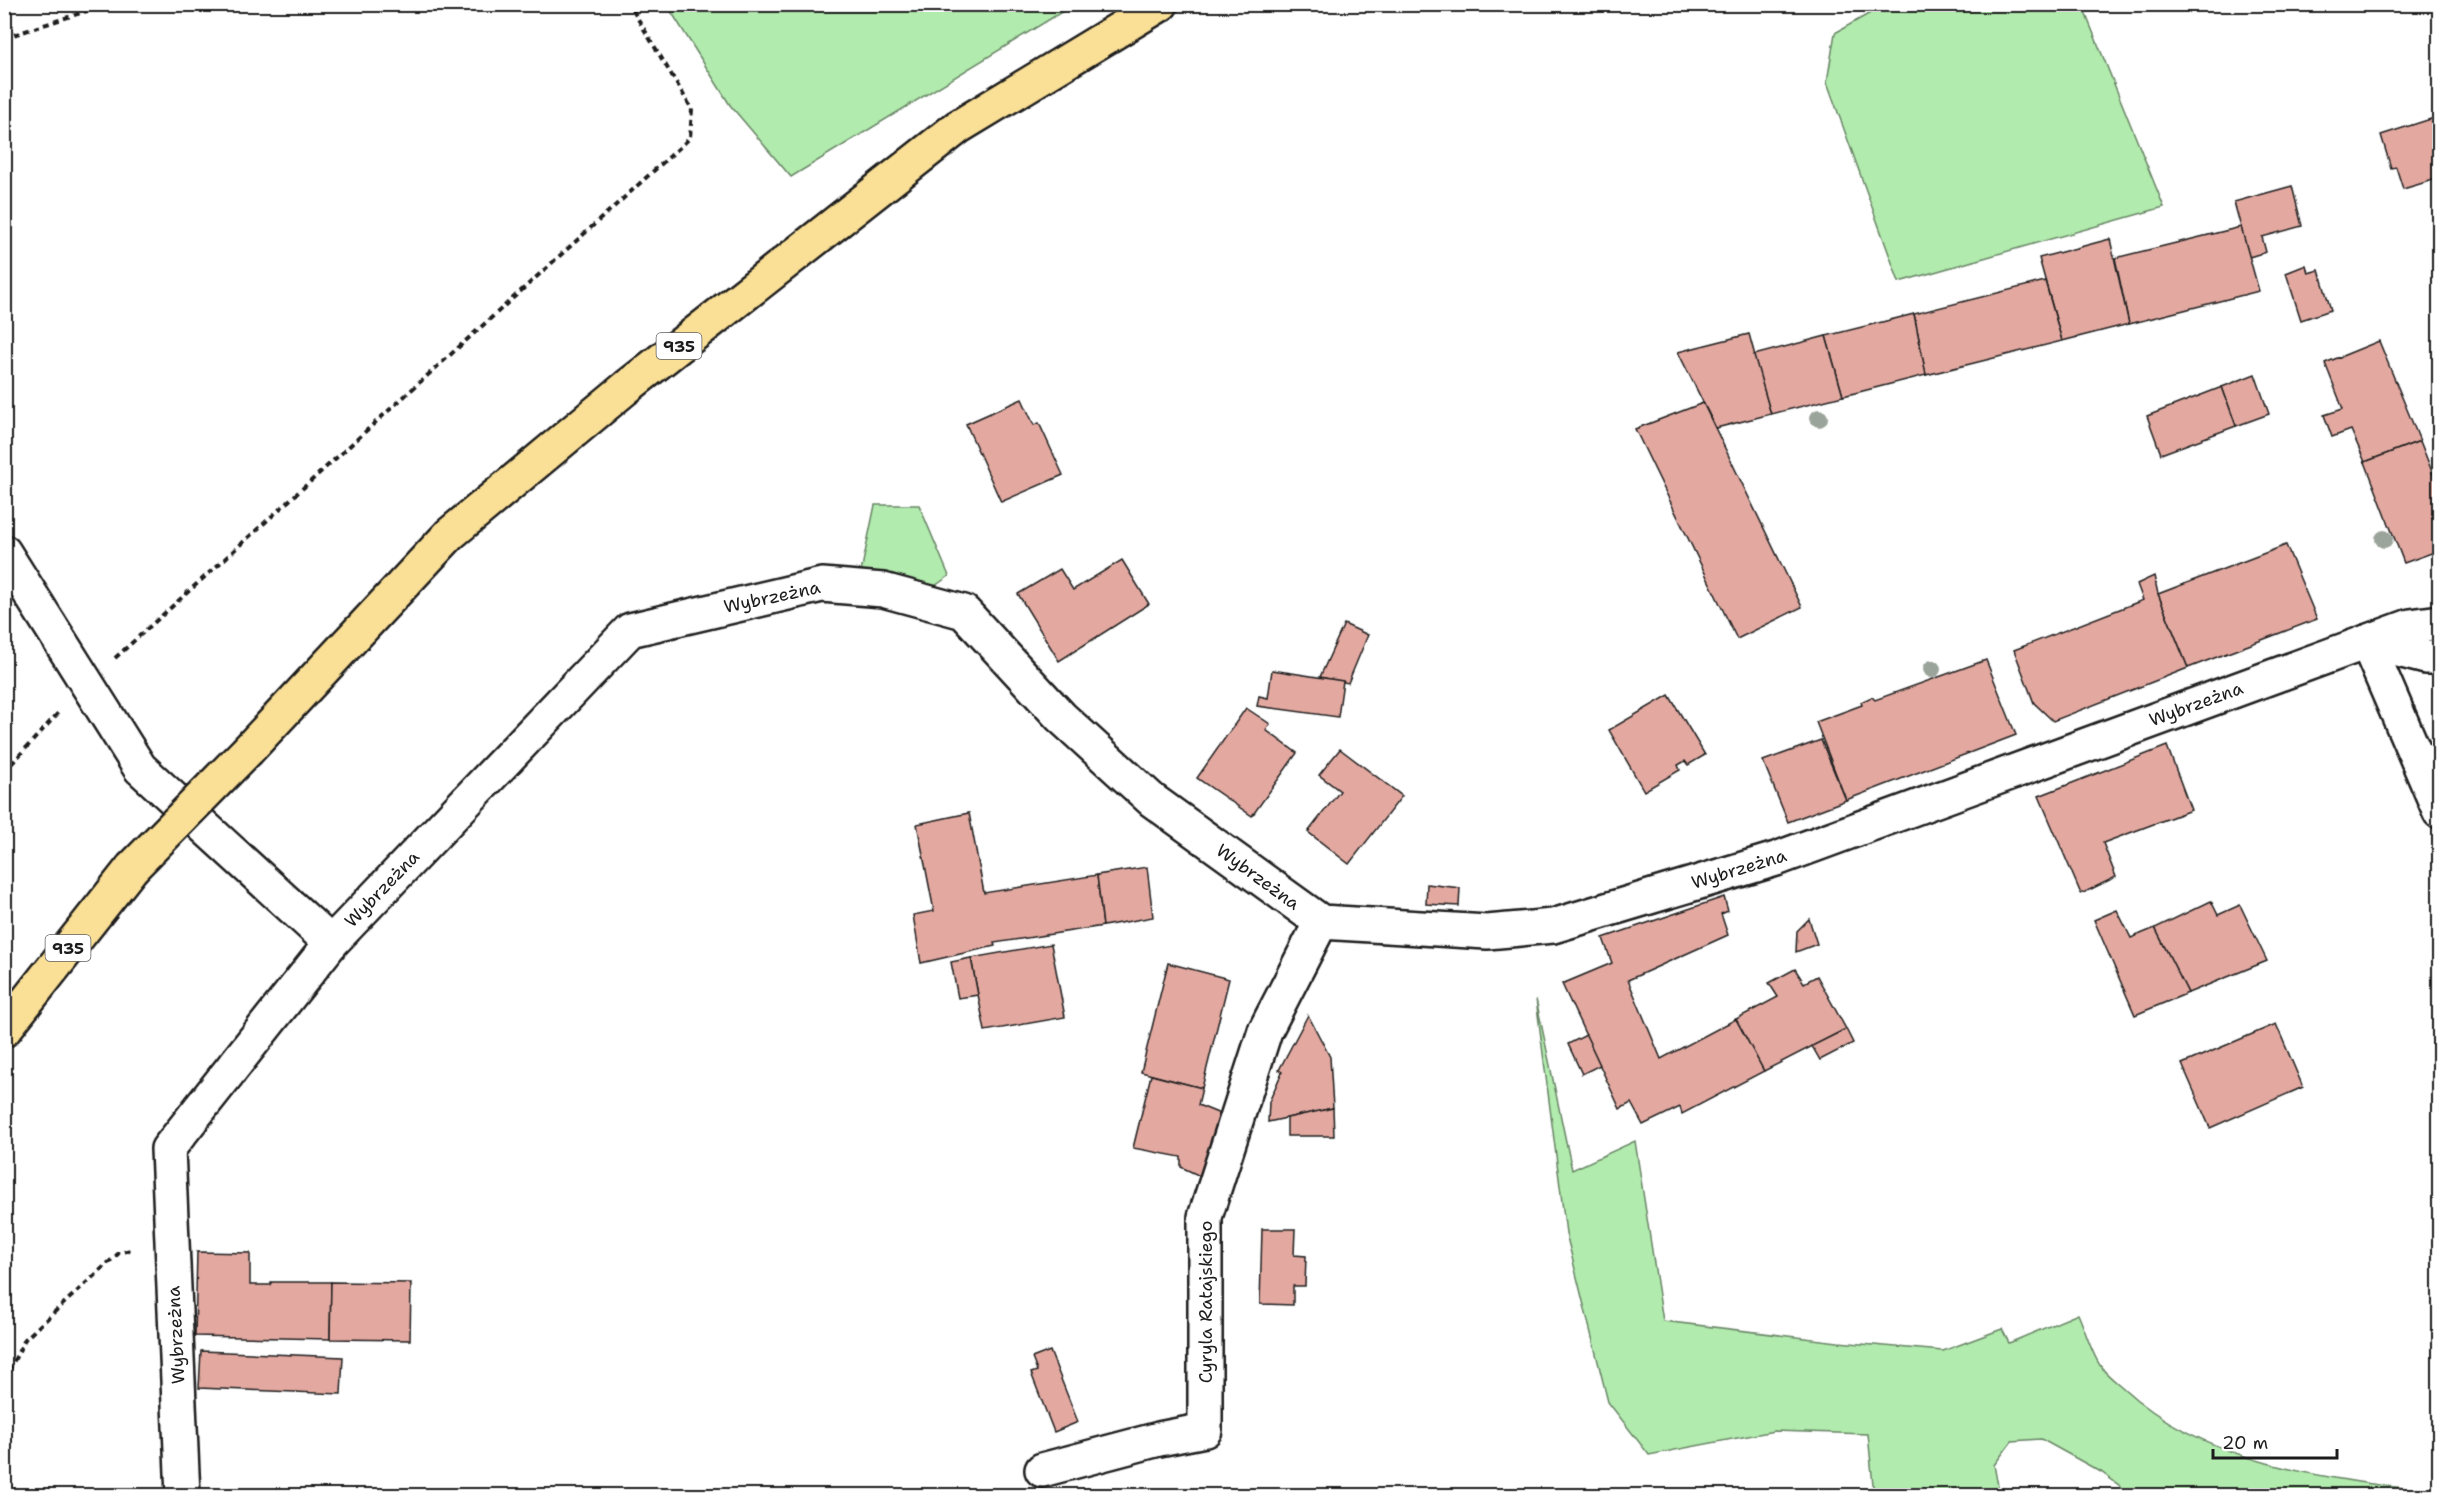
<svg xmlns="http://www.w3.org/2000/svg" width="2444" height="1500" viewBox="0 0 2444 1500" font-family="'Shantell Sans',sans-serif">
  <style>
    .green { fill: #b2ebae; stroke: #678465; stroke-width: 1.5 }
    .building { fill: #e3a9a1; stroke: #1c1c1c; stroke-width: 1.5 }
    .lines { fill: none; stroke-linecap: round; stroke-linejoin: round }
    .minor-casing { stroke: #1c1c1c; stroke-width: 38 }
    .major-casing { stroke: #1c1c1c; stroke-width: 38 }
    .path { stroke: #1c1c1c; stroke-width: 4; stroke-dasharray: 6 4.5; stroke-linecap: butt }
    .minor { stroke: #fff; stroke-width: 33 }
    .major { stroke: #fadf96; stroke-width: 33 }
    .major-bridge-casing { stroke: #1c1c1c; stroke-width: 38; stroke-linecap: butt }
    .major-bridge { stroke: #fadf96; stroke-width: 33 }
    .tree { fill: #9ba49a }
    .labels { text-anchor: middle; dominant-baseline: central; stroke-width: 5; stroke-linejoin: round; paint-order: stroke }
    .shield { fill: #fff; stroke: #606060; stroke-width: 1.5 }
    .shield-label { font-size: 16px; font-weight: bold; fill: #1c1c1c }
    .street-label { font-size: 18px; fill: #1c1c1c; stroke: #fff }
  </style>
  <rect width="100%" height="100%" fill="#fff"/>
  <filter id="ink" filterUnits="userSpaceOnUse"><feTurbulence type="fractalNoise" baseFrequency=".0167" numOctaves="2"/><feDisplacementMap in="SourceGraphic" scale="12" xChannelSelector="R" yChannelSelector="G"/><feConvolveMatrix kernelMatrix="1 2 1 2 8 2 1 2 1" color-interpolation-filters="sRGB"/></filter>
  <g filter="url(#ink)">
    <g class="green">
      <polygon points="1886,4 2082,5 2164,207 1899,282 1827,82 1835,33"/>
      <polygon points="667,5 1073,5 791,177 730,105"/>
      <polygon points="875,505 919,505 949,576 932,588 861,572"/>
      <path d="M1536 999 1572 1170 1635 1141 1663 1321 1838 1342 1943 1351 2002 1329 2009 1343 2078 1314C2085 1329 2092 1356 2102 1368 2107 1375 2115 1381 2122 1387 2206 1465 2330 1480 2439 1492V1495H2121L2120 1486 2101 1472 2041 1439 2012 1441 1994 1465 2000 1496 1874 1495 1868 1434 1774 1431 1649 1455 1608 1402 1566 1233Z"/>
    </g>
    <g class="building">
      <polygon points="2440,116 2440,178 2403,189 2396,167 2391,168 2381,135"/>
      <polygon points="2292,186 2302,226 2262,237 2266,252 2249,257 2234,202"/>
      <polygon points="2241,227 2259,291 2129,324 2115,258"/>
      <polygon points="2110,239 2129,324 2062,341 2039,258"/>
      <polygon points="2306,265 2308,273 2319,270 2331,310 2301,320 2286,273"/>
      <polygon points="2045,281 2062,341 1926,375 1914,314"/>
      <polygon points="1914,314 1926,375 1843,396 1826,336"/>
      <polygon points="1749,334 1771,414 1716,428 1678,352"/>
      <polygon points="1826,336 1843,396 1771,414 1754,355"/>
      <polygon points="2379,341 2420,441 2365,462 2351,430 2332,437 2324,415 2343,409 2325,363"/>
      <polygon points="2255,374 2269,414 2236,426 2222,387"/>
      <polygon points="2222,387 2236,426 2161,454 2147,416"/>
      <polygon points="1022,399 1034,425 1039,423 1063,475 1001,502 966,424"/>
      <polygon points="1703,403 1802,607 1737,639 1635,429"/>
      <polygon points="2420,441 2440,492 2440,550 2404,563 2365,462"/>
      <polygon points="2286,545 2317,619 2188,668 2158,594"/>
      <polygon points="1122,560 1149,604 1059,661 1018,594 1060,569 1073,590"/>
      <polygon points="2154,576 2158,594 2188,668 2053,721 2034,703 2014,650 2143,600 2137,584"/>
      <polygon points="1344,624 1368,635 1348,683 1320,677"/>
      <polygon points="1986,660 2016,735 1846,800 1816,722 1862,705 1861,702 1872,697 1875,700"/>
      <polygon points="1272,670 1343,681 1338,717 1257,706 1259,696 1268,698"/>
      <polygon points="1669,695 1705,755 1688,765 1685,761 1680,764 1678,765 1680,770 1644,791 1609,730"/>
      <polygon points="1246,708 1270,724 1266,730 1297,753 1252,816 1197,778"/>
      <polygon points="1821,740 1846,800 1788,822 1763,761"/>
      <polygon points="2167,746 2191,810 2103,843 2116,877 2081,894 2039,796"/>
      <polygon points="1340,749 1402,796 1349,864 1308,832 1340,791 1319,775"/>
      <polygon points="969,813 984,893 1097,875 1103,926 994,943 995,946 921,963 913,915 934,911 917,824"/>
      <polygon points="1147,867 1153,917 1103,926 1097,875"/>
      <polygon points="1427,884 1460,888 1459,906 1426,904"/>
      <polygon points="1724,897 1728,911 1721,914 1728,935 1628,980 1661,1059 1736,1019 1764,1071 1682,1114 1680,1107 1643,1125 1631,1103 1620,1109 1562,984 1612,963 1603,938"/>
      <polygon points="2211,901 2218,915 2240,905 2267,961 2188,993 2155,928"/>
      <polygon points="2117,910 2131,938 2155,928 2188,993 2135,1015 2094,920"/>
      <polygon points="1809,919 1817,944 1796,952 1797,931"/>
      <polygon points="1051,944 1065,1017 985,1031 971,958"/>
      <polygon points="971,958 978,995 958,998 951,962"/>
      <polygon points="1168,963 1229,979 1202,1088 1141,1072"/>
      <polygon points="1795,969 1804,983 1817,976 1846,1029 1764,1071 1736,1019 1778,997 1769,983"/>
      <polygon points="1308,1015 1330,1057 1333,1108 1268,1122 1269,1102 1282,1072 1279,1070"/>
      <polygon points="2276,1024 2303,1087 2210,1128 2182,1064"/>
      <polygon points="1846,1029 1853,1043 1820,1060 1812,1046"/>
      <polygon points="1586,1035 1600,1065 1582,1074 1568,1044"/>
      <polygon points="1151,1075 1202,1088 1198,1105 1225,1116 1200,1176 1181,1167 1181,1157 1133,1148"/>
      <polygon points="1333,1108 1334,1136 1287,1136 1287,1118"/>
      <polygon points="1262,1229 1295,1229 1294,1255 1306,1256 1305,1286 1293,1286 1293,1305 1260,1304"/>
      <polygon points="197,1252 250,1253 250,1285 271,1285 271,1282 331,1282 330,1339 195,1336"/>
      <polygon points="331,1282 411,1283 410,1340 330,1339"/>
      <polygon points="201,1351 343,1357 341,1394 199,1388"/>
      <polygon points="1050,1351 1078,1422 1054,1432 1031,1373 1037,1371 1032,1358"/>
    </g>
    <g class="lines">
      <defs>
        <g id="minor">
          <polyline points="4,552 140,768 331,943 630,630 822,585 883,590 964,612 1061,717 1152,800 1321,922 1487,932 1553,926 1776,859 2410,626 2440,622"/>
          <polyline points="2367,642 2440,812"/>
          <polyline points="2367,642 2426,657 2440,657"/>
          <polyline points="1042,1470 1159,1439 1205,1430 1205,1217 1265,1031 1321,922"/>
          <polyline points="183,1496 168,1149 331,943"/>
        </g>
        <g id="major">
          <polyline points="248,750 450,534 627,387 958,127 1161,4"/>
          <polyline points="4,1030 132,868"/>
        </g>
      </defs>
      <use href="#minor" class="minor-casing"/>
      <use href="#major" class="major-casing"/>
      <g class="path">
        <polyline points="4,38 108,4"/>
        <polyline points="115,658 690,138 692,109 629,4"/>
        <polyline points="4,772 60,711"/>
        <polyline points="4,1380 25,1339 119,1253 134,1249"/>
      </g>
      <use href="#minor" class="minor"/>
      <use href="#major" class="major"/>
      <defs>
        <polyline id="major-bridge" points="132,868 248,750"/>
      </defs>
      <use href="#major-bridge" class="major-bridge-casing"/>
      <use href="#major-bridge" class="major-bridge"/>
    </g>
    <g class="tree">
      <circle cx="1819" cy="418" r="9"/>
      <circle cx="2384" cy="539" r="9"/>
      <circle cx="1932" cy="669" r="9"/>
    </g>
  </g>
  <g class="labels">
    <g class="shield">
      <rect x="656.5" y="333" width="45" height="26" rx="4.5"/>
      <rect x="45.5" y="935" width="45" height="26" rx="4.5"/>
    </g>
    <g class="shield-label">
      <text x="679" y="346">935</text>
      <text x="68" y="948">935</text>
    </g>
    <g class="street-label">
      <text transform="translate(772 597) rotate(-12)">Wybrzeżna</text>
      <text transform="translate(2196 704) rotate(-20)">Wybrzeżna</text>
      <text transform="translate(1739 869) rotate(-17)">Wybrzeżna</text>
      <text transform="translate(1258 877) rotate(36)">Wybrzeżna</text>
      <text transform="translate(382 889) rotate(-46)">Wybrzeżna</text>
      <text transform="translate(1206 1302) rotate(-90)">Cyryla Ratajskiego</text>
      <text transform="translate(176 1335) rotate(-93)">Wybrzeżna</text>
    </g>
  </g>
  <rect width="2444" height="1500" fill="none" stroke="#fff" stroke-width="24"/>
  <rect x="12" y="12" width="2420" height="1476" fill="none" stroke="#1c1c1c" stroke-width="2" filter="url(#ink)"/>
  <path d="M2213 1449v9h124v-9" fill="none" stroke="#1c1c1c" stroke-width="3"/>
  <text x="2222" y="1449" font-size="18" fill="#1c1c1c" stroke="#ffffff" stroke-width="4.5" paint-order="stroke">20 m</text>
</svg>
